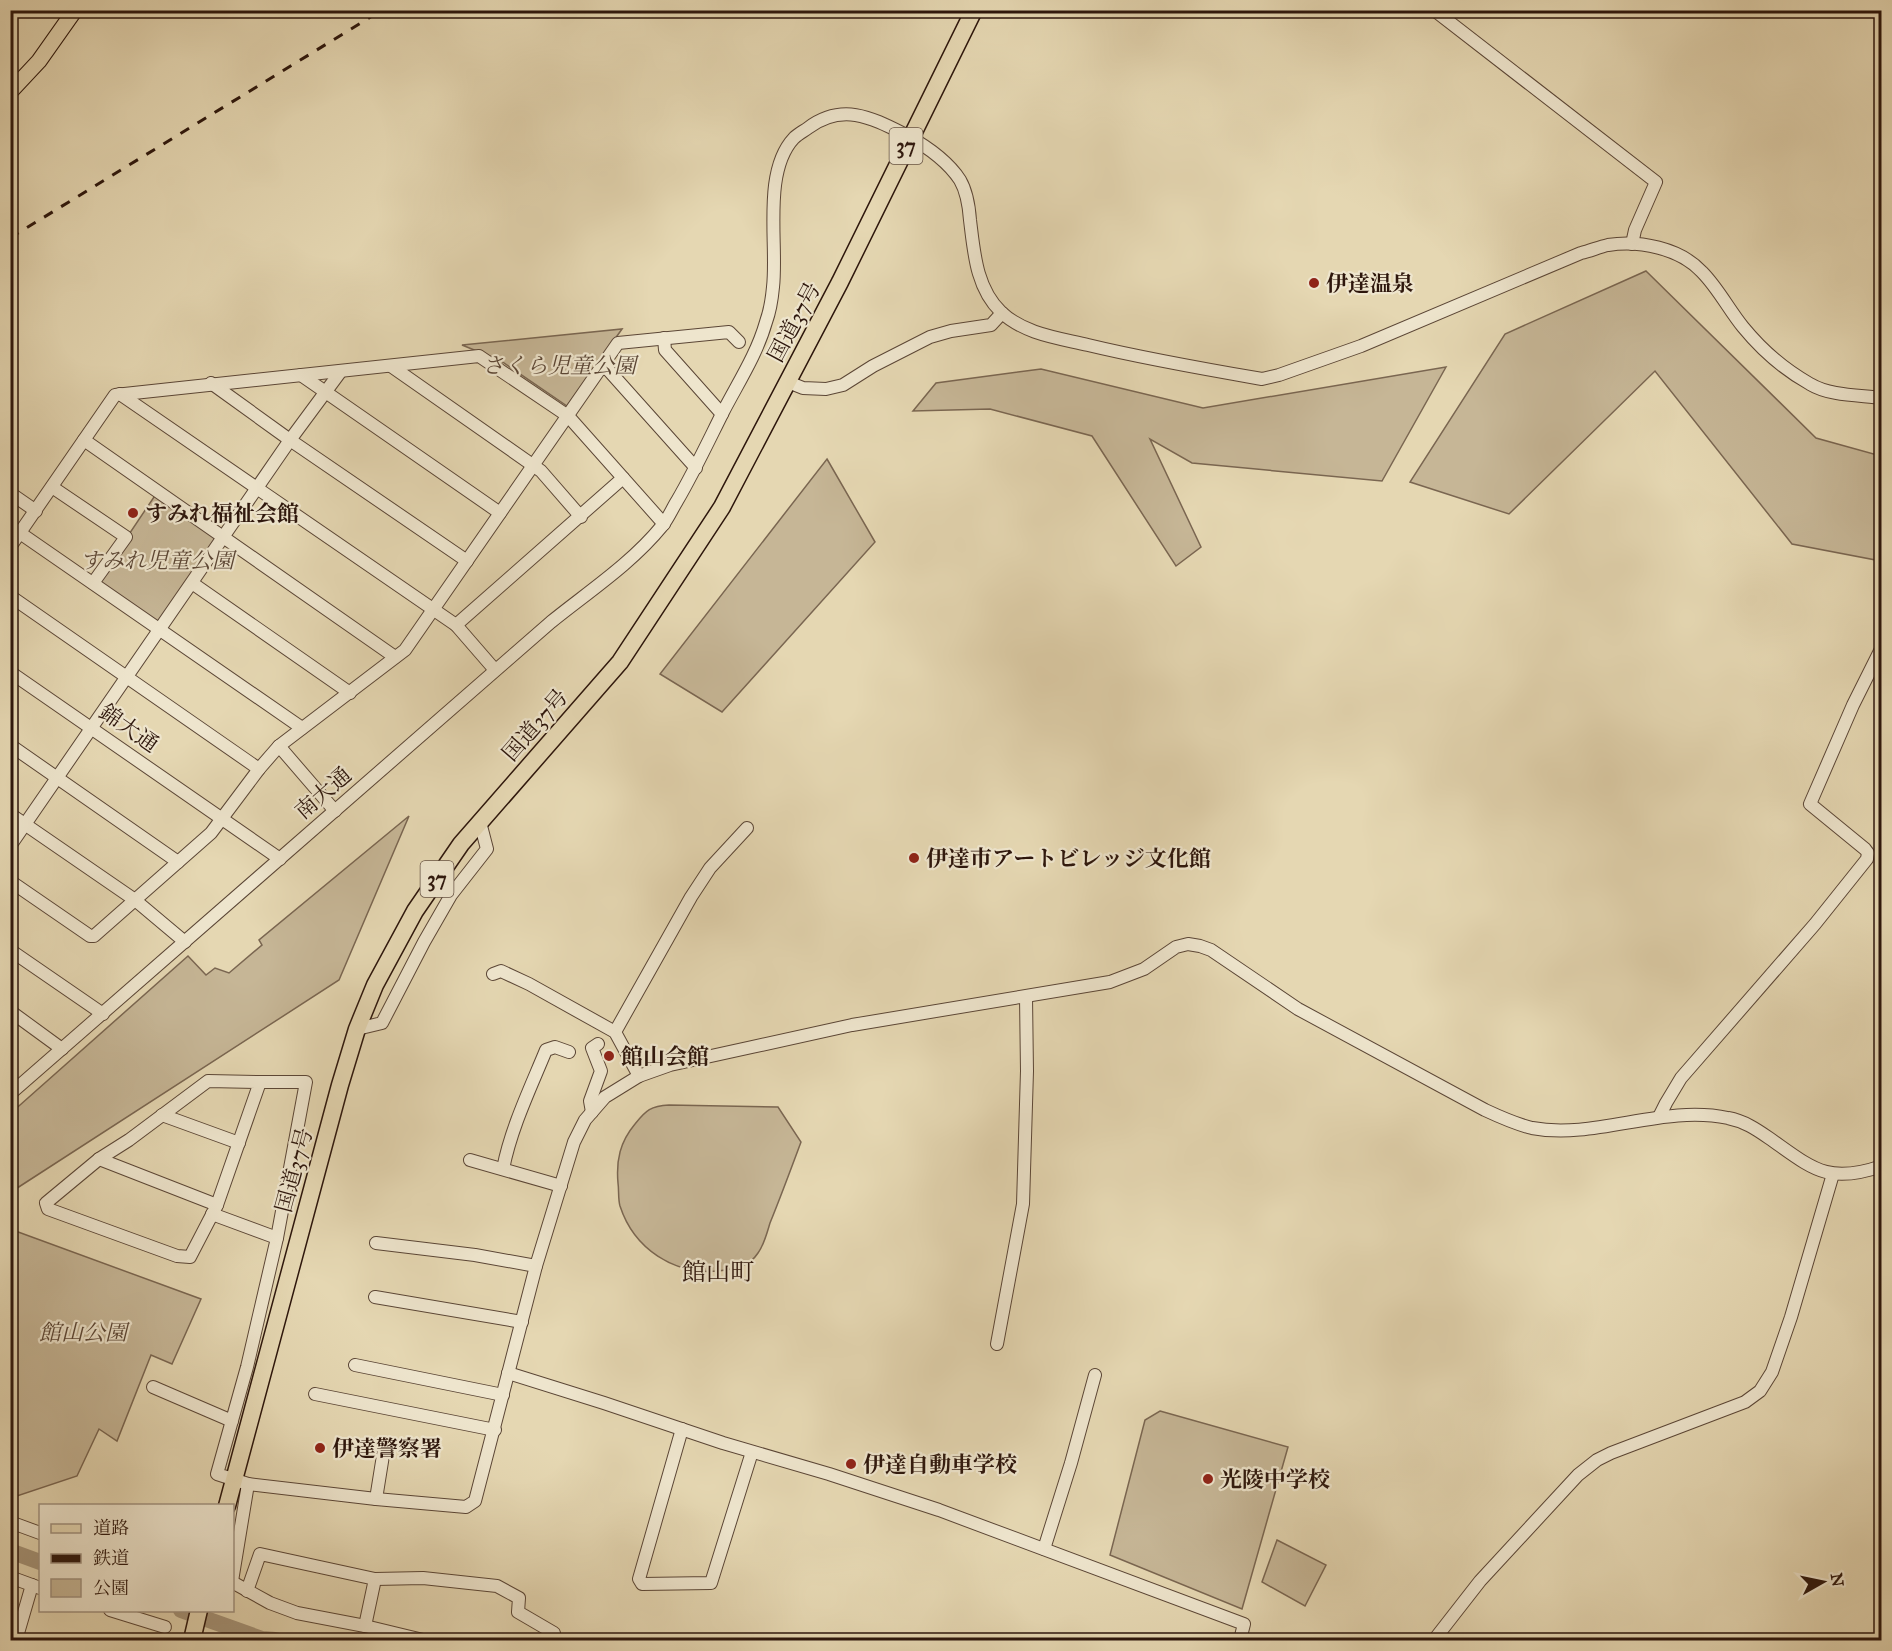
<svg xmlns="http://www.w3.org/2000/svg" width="1892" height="1651" viewBox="0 0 1892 1651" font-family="'IM FELL Great Primer','Noto Serif JP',serif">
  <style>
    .green { fill: #c6b696; stroke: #7a6651; stroke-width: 1.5 }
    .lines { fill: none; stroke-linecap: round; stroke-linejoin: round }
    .river { stroke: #a6957a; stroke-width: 16 }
    .minor-casing { stroke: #5b4636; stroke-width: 14 }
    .major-casing { stroke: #2d160c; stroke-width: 17 }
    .highway-casing { stroke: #2d160c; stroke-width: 19 }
    .minor { stroke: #eee5cd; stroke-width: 12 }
    .major { stroke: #e5d7b2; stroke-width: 15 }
    .highway { stroke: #e5d7b2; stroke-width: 16 }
    .rail { stroke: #2d160c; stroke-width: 3; stroke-dasharray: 10 10; stroke-linecap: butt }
    .poi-dot { fill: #8f2418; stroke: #eee5cd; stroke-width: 2 }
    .labels { text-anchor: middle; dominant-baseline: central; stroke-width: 4.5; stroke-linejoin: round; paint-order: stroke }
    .shield { fill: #eee5cd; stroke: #675446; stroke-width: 1.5 }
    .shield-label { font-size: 21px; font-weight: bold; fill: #2d160c }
    .poi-label { font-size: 22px; font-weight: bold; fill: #2d160c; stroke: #eee5cd; text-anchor: start }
    .street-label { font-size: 22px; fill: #2d160c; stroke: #eee5cd }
    .park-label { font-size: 22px; font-style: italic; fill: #5b4635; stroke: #eee5cd }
    .neighbourhood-label { font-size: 24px; fill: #2d160c; stroke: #eee5cd }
  </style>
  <rect width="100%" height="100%" fill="#e5d7b2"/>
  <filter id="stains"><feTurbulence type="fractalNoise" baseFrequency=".00333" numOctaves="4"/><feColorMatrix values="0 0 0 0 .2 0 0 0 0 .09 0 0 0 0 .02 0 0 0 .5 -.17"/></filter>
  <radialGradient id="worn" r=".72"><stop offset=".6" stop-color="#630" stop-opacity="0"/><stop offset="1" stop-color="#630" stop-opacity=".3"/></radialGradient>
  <g class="green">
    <polygon points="1646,271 1816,438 1881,456 1881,561 1792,544 1655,371 1509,514 1410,482 1505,334"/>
    <polygon points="622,329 567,406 501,361 462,345"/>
    <polygon points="1446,367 1382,481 1192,463 1150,439 1201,547 1176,566 1092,436 990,409 913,411 936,383 1041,369 1203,408"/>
    <polygon points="827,459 875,542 722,712 660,674"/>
    <polygon points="156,494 217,540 156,625 97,582"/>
    <polygon points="409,816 339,980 11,1192 11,1113 188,956 206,975 215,968 229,973 262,945 259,940"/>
    <path d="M669 1105 778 1107 801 1142C791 1169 781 1196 770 1223 767 1233 764 1245 758 1253 749 1267 734 1269 718 1271 674 1275 634 1249 620 1206 618 1199 619 1190 618 1183 616 1160 620 1142 635 1124 646 1110 651 1106 669 1105Z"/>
    <polygon points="10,1229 201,1299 172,1364 151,1355 117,1441 99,1429 77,1476 11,1498"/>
    <polygon points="1160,1411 1288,1447 1242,1609 1110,1555 1145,1420"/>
    <polygon points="1277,1540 1326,1565 1305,1606 1262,1582"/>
  </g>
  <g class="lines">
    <g class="river">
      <polyline points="10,1551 40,1562"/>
      <polyline points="181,1610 262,1639 275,1640"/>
    </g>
    <defs>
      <g id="minor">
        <polyline points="1434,10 1656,182 1635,230 1632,244"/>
        <polyline points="664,338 665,350 722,414"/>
        <polyline points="603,364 696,468"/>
        <polyline points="391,366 541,471 581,517"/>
        <polyline points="301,375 500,513"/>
        <polyline points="788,382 803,388 826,389 843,385 873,366 930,337 951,331 991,325 1002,313"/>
        <polyline points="211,383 290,440 467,561"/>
        <polyline points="120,394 456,625 495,670"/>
        <polyline points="84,440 395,657"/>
        <polyline points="52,487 126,537 93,583"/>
        <polyline points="10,493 36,511"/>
        <polyline points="20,533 302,728"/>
        <polyline points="10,547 115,395 479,356 568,416 664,524"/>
        <polyline points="192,583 350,693"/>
        <polyline points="10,596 259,769"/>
        <polyline points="456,625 623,478"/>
        <polyline points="10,672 280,859"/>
        <polyline points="10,745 178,862"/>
        <polyline points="279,746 335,811"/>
        <polyline points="10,814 135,900 185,942"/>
        <polyline points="10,846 290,440 341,371"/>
        <polyline points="10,881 90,936 94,936 211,833 259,769 279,746 405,650 618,343 729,332 739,342"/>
        <polyline points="10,950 103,1014"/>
        <polyline points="493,974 501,971 529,984 615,1032 639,1076"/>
        <polyline points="10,1011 62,1049"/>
        <polyline points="357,1029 382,1023 424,942 451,895 487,849 480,822"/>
        <polyline points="615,1032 691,897 710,868 747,828"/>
        <polygon points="208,1081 260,1082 217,1205 190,1257 177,1256 48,1209 46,1203 99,1159 129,1140"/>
        <polyline points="260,1082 306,1082 277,1238"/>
        <path d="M10 1094 551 622C588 592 631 564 662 526 668 519 672 509 677 501 694 472 708 442 723 412 738 383 757 354 766 322 770 311 772 298 773 287 778 244 762 172 794 138 798 134 804 131 808 128 843 102 872 118 906 135 926 146 947 160 960 180 967 192 969 206 970 220 974 252 976 288 1001 312 1024 334 1059 338 1088 345 1146 359 1204 369 1262 379L1279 375 1361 346 1581 253C1590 251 1599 247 1608 245 1639 240 1680 248 1702 272 1718 288 1729 310 1743 327 1761 349 1785 370 1810 384 1830 396 1858 395 1882 398"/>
        <polyline points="592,1112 590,1101 601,1071 592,1048 598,1044"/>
        <polyline points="162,1115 239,1143"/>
        <polyline points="1659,1117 1666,1103 1681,1078 1815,924 1867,859 1868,853 1865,849 1810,804 1853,705 1882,647"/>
        <polyline points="99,1159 217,1205"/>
        <polyline points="470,1160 561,1186"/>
        <path d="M503 1169C511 1128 530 1089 546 1050L555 1047 569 1052"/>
        <path d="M212 1214 277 1238 247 1367 217 1474 248 1484 376 1499 466 1507 475 1501 536 1266 574 1142 585 1120 605 1097 639 1076 670 1065 752 1047 852 1025 1110 982 1144 969 1176 947 1188 944 1200 946 1211 950 1298 1009 1485 1110C1500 1117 1515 1124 1532 1128 1596 1140 1663 1104 1728 1118 1744 1121 1756 1129 1769 1138 1812 1168 1827 1185 1882 1166"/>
        <polyline points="376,1243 475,1255 536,1266"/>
        <polyline points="375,1297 522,1322"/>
        <polyline points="997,1344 1023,1204 1027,1071 1026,997"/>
        <polyline points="355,1365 503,1395"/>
        <polyline points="508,1373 604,1403 723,1443 829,1474 939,1510 1244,1624 1240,1640"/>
        <polyline points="153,1387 232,1421"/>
        <polyline points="315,1394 495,1430"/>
        <polyline points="682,1429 639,1579 642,1584 711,1583 752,1452"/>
        <polyline points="376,1499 385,1443"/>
        <polyline points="10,1522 40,1533"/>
        <polyline points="1044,1549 1071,1463 1095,1375"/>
        <polyline points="10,1577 40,1588"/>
        <polyline points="375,1579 423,1578 497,1586 519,1598 518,1612 554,1633 555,1640"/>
        <polyline points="232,1581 248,1484"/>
        <polyline points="232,1582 270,1603 297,1613 365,1626 423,1640"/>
        <polyline points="247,1591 260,1554 375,1579 365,1626"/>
        <polyline points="110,1610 165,1627"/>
        <polyline points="16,1640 32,1585"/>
        <polyline points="1434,1640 1480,1581 1578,1475 1597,1460 1611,1453 1745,1402 1760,1391 1772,1372 1791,1317 1833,1174"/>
      </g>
      <polyline id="major" points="10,92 39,61 75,10"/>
      <g id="highway">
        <polyline points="227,1506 340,1085 357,1029 375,985 415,911 461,844 620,662 722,507 840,282 974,10"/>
        <polyline points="192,1640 199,1610"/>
      </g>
    </defs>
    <use href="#minor" class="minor-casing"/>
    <use href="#major" class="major-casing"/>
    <use href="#highway" class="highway-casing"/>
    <use href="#minor" class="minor"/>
    <use href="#major" class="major"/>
    <use href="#highway" class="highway"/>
    <polyline class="rail" points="10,238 382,10"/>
  </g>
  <g class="poi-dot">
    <circle cx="1314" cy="283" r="6"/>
    <circle cx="133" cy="513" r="6"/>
    <circle cx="914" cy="858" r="6"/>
    <circle cx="609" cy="1056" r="6"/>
    <circle cx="320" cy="1448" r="6"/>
    <circle cx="851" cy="1464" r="6"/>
    <circle cx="1208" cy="1479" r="6"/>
  </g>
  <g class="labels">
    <g class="shield">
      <rect x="889.5" y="128" width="33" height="36" rx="4.5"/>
      <rect x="420.5" y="861" width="33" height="36" rx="4.5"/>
    </g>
    <g class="shield-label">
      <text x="906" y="146">37</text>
      <text x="437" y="879">37</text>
    </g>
    <g class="poi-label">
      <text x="1326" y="283">伊達温泉</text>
      <text x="145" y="513">すみれ福祉会館</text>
      <text x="926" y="858">伊達市アートビレッジ文化館</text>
      <text x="621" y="1056">館山会館</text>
      <text x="332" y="1448">伊達警察署</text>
      <text x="863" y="1464">伊達自動車学校</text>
      <text x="1220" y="1479">光陵中学校</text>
    </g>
    <g class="street-label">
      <text transform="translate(794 322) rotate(-62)">国道37号</text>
      <text transform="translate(535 725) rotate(-49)">国道37号</text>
      <text transform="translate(129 728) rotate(35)">錦大通</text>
      <text transform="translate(323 793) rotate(-41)">南大通</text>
      <text transform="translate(294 1170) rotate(-75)">国道37号</text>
    </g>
    <g class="park-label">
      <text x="559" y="365">さくら児童公園</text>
      <text x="157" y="560">すみれ児童公園</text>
      <text x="83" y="1332">館山公園</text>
    </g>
    <g class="neighbourhood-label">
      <text x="718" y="1272">館山町</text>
    </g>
  </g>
  <rect width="1892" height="1651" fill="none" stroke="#e5d7b2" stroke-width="36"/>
  <rect x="12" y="12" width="1868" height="1627" fill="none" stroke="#2d160c" stroke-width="3"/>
  <rect x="18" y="18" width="1856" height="1615" fill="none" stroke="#2d160c" stroke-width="1.5"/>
  <rect x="39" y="1504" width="195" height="108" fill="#eee5cd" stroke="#a19280" stroke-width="1.5"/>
  <rect x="51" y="1524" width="30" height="9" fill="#e5d7b2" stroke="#a19280" stroke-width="1.5"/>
  <text x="93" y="1534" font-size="18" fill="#2d160c">道路</text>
  <rect x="51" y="1554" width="30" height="9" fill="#2d160c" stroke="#a19280" stroke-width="1.5"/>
  <text x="93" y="1564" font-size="18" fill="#2d160c">鉄道</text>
  <rect x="51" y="1579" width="30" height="18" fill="#c6b696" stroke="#a19280" stroke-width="1.5"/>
  <text x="93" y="1594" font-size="18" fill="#2d160c">公園</text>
  <g transform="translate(1823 1582) rotate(81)" stroke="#eee5cd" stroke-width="4.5" paint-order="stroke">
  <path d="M0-4.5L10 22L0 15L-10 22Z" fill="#2d160c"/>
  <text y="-9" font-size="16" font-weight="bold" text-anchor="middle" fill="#2d160c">N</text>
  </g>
  <rect width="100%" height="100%" filter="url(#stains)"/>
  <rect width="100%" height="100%" fill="url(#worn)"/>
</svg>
